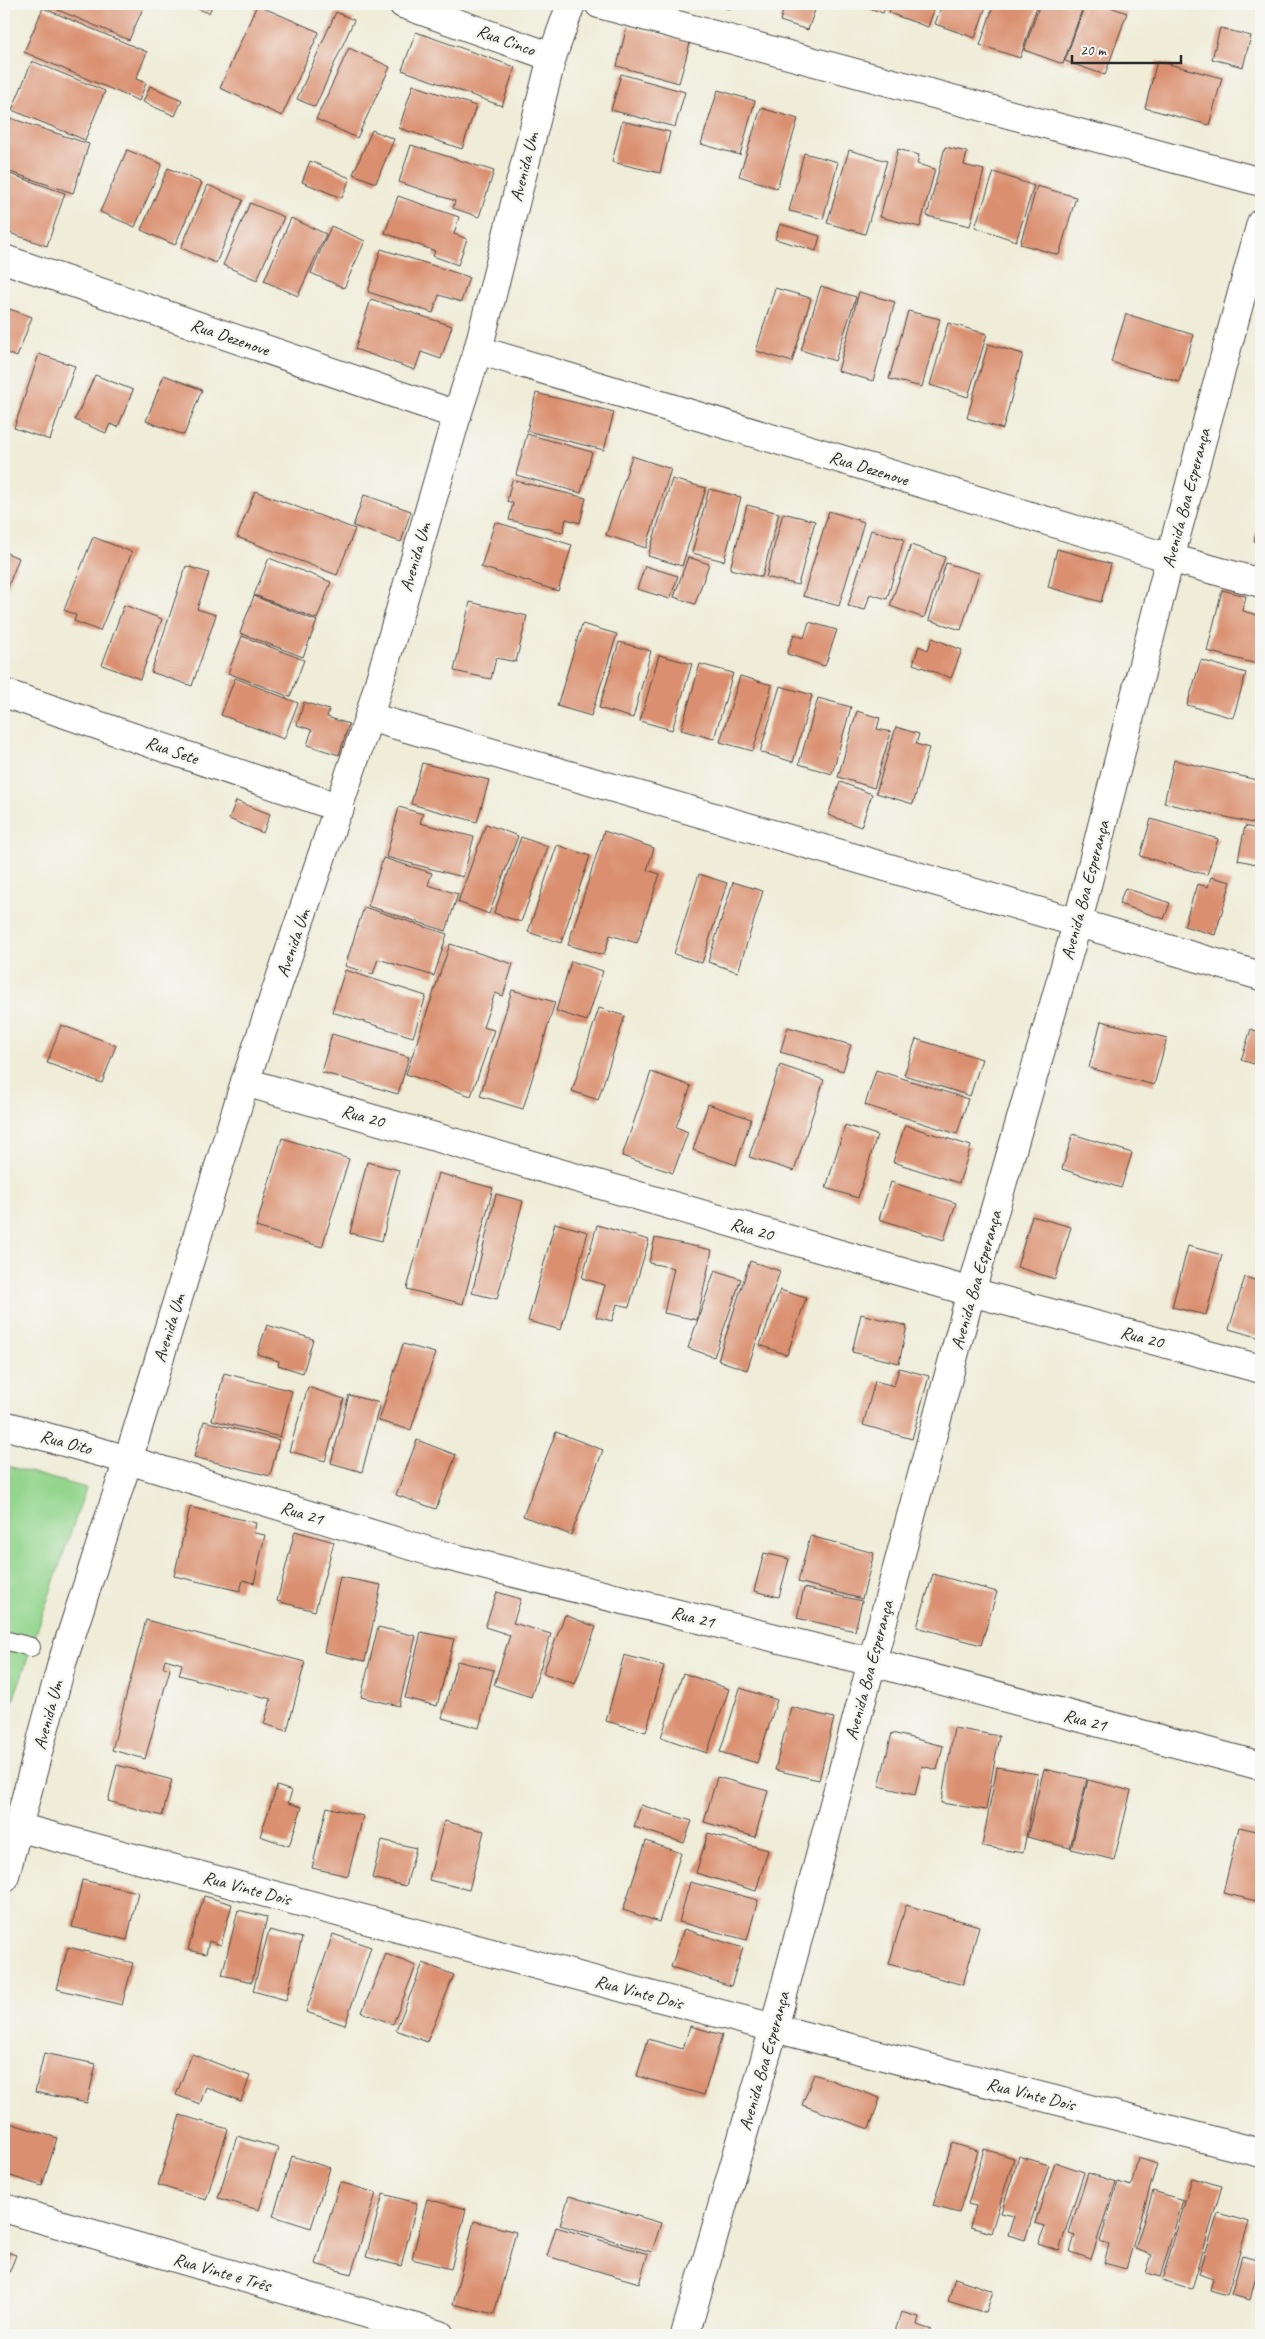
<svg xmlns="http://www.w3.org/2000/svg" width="1265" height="2339" viewBox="0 0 1265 2339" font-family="Caveat,sans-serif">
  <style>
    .green { fill: #93d58d; stroke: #5f805c }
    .building { fill: #da906f }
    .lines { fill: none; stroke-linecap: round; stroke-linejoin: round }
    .lane-casing { stroke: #484845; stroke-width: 20 }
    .street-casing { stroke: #484845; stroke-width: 30 }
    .lane { stroke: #fff; stroke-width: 18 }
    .street { stroke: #fff; stroke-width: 28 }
    .labels { text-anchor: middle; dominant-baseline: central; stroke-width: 5; stroke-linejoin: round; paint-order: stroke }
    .street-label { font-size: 18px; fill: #2b2b2b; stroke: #f6f6f2 }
  </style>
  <rect width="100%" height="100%" fill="#f6f6f2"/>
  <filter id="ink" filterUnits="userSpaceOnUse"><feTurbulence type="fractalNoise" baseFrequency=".02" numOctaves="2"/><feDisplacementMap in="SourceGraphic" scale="10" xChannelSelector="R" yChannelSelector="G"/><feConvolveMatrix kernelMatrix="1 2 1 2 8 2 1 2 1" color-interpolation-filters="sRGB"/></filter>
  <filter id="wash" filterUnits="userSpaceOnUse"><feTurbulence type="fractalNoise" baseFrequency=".0096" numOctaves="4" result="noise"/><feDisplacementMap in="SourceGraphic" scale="20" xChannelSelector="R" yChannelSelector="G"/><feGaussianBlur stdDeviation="1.12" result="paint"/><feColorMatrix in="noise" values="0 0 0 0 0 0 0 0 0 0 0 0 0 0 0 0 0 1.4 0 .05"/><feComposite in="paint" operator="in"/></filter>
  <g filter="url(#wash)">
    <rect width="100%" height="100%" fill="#efecd8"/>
    <polygon class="green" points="4,1465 86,1488 4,1727"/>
    <g id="blocks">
      <g class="building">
        <polygon points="44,4 145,4 129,40"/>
        <polygon points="185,4 213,4 209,13"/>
        <polygon points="713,4 731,4 730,9"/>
        <polygon points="785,4 817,4 808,30 780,21"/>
        <polygon points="856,4 886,4 883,13"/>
        <polygon points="892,4 936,4 928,27 889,13"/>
        <polygon points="942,4 987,4 975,38 935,24"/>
        <polygon points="994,4 1038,4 1020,58 980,45"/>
        <polygon points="1040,4 1084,4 1063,64 1024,50"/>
        <polygon points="1085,4 1102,4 1127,13 1105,75 1065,61"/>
        <polygon points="257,5 319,32 282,116 220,88"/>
        <polygon points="43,8 147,52 136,79 146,83 139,101 24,52"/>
        <polygon points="336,12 354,20 315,107 297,99"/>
        <polygon points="627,26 690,43 679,83 617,66"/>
        <polygon points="1220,28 1251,36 1243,67 1212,59"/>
        <polygon points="416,32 515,67 502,106 402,70"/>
        <polygon points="349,48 390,67 357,138 316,119"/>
        <polygon points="32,61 105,91 85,140 12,110"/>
        <polygon points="1157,61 1222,78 1209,125 1145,108"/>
        <polygon points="621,74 685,92 675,127 611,110"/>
        <polygon points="413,85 476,106 462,149 399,128"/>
        <polygon points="150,86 182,100 175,116 143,102"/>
        <polygon points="718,90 755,101 740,155 701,144"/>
        <polygon points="761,108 798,119 777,188 739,176"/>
        <polygon points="4,116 89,144 73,193 4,170"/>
        <polygon points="622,121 670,132 660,173 612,162"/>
        <polygon points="372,130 394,139 376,183 353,174"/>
        <polygon points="411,145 494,171 479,217 453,208 455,201 399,182"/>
        <polygon points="945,147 967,152 964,165 984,170 970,226 927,216"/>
        <polygon points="898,149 919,155 917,164 935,169 920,227 880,217"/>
        <polygon points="127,150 162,164 135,227 100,212"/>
        <polygon points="849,150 887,161 865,234 827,223"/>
        <polygon points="804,153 838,162 823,219 789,211"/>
        <polygon points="310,161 350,178 342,198 302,182"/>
        <polygon points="168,168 202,183 175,245 141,230"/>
        <polygon points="4,172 65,193 47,246 4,231"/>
        <polygon points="994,172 1034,186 1016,241 975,227"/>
        <polygon points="208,185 243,200 216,263 181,248"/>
        <polygon points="1037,186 1076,197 1059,255 1020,244"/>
        <polygon points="398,196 459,217 454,234 467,239 458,265 433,256 435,251 385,233"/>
        <polygon points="250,203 284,217 257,280 223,265"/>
        <polygon points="291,218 326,234 298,296 264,281"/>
        <polygon points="780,224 820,236 816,251 775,239"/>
        <polygon points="331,226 365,241 344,288 311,273"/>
        <polygon points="381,249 469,277 461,302 439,295 433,313 368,292"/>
        <polygon points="821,286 856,297 835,361 801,350"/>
        <polygon points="775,288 811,298 792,362 756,351"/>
        <polygon points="859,292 895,302 873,381 838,371"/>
        <polygon points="371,299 452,326 441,359 421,352 415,370 355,349"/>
        <polygon points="4,307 32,317 17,357 4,352"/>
        <polygon points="908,311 940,319 922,387 889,379"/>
        <polygon points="1126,314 1194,335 1179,382 1111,362"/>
        <polygon points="948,323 987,334 968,397 930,385"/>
        <polygon points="988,344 1023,354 1003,429 967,418"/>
        <polygon points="39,354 75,366 50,440 14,428"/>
        <polygon points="95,375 133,390 118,427 110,424 106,433 75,420"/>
        <polygon points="164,375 202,390 184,435 146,421"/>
        <polygon points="536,393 614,412 604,450 527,431"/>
        <polygon points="527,434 592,452 581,493 516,475"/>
        <polygon points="632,456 671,469 646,548 606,535"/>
        <polygon points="672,479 706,488 682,566 648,556"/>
        <polygon points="512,480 586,498 580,523 566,519 563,532 509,520 513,503 507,501"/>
        <polygon points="709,489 741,497 724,561 692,553"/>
        <polygon points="255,491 355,529 337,575 237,537"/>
        <polygon points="364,495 411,511 401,542 353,526"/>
        <polygon points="747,505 779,513 762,577 730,569"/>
        <polygon points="829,511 864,522 839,606 803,596"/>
        <polygon points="783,513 815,521 798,585 766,577"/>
        <polygon points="1261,517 1261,543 1254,541"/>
        <polygon points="495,522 572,545 558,591 481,567"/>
        <polygon points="871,530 904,539 887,599 870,594 865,610 848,606"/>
        <polygon points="93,537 132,552 100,631 74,621 76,615 64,610"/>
        <polygon points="911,545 945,557 924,618 890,606"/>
        <polygon points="1057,549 1111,564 1101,602 1048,587"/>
        <polygon points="4,552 19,558 4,597"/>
        <polygon points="688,557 709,564 695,604 674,597"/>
        <polygon points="269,558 331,582 317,619 254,595"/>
        <polygon points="946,563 979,573 961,630 929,620"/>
        <polygon points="186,566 209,573 197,609 216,615 192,686 151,672"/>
        <polygon points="645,566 678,576 670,599 637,589"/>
        <polygon points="1222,590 1246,596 1243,611 1261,616 1261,665 1207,651"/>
        <polygon points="254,596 317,621 303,657 240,633"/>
        <polygon points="470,602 527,616 516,662 496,658 491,679 454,671"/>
        <polygon points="124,605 162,619 140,679 102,665"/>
        <polygon points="809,622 837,630 825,666 787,654 794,634 804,638"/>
        <polygon points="582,624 617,634 591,716 557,706"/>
        <polygon points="242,636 304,660 290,697 228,673"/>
        <polygon points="932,638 962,650 951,678 913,664 919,646 928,650"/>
        <polygon points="619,642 651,651 633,718 599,708"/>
        <polygon points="659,655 692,664 672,730 640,721"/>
        <polygon points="1201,660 1246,673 1233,718 1187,705"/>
        <polygon points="700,664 733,673 714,739 681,730"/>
        <polygon points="740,676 772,685 753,751 720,742"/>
        <polygon points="235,678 298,703 284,739 221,715"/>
        <polygon points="780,686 812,695 793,762 760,752"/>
        <polygon points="818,698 851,707 832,774 799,764"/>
        <polygon points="304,702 329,710 327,717 349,724 339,755 307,745 312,730 297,725"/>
        <polygon points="857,711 880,718 877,729 891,732 874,788 838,777"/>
        <polygon points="896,727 919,734 916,744 929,748 913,804 876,793"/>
        <polygon points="1174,760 1261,781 1261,825 1164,803"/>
        <polygon points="422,763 489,780 477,822 411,804"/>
        <polygon points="840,782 872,794 861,827 828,815"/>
        <polygon points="236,801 270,814 263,833 229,819"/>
        <polygon points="399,807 423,814 420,823 474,837 463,877 386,857"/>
        <polygon points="1151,819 1218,839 1207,875 1140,856"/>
        <polygon points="486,824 518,836 489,914 458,902"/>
        <polygon points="1245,826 1261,830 1261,865 1238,860"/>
        <polygon points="604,831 654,848 647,870 660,874 637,943 610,935 604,955 568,945"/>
        <polygon points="521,837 548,847 521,922 494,913"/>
        <polygon points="557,845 590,856 561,943 528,932"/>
        <polygon points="383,858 432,873 428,885 458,894 446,931 368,906"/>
        <polygon points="699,874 727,883 702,963 674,954"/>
        <polygon points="1211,877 1231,882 1215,935 1184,926 1197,884 1208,887"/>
        <polygon points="733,882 763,891 738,972 708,962"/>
        <polygon points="1125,888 1170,903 1164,919 1119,904"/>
        <polygon points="364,907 447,934 434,976 378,959 373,974 345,966"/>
        <polygon points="450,944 513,964 503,996 495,993 483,1027 494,1030 471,1096 406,1074"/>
        <polygon points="571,961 603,971 587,1021 556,1011"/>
        <polygon points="345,970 426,996 413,1037 332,1012"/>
        <polygon points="512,990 555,1002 523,1109 480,1096"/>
        <polygon points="599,1008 625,1016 598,1100 572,1091"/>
        <polygon points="1101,1021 1167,1038 1154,1085 1089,1068"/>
        <polygon points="61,1025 116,1045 102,1083 47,1063"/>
        <polygon points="788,1027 851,1045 843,1071 780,1052"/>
        <polygon points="1251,1029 1261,1033 1261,1066 1241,1060"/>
        <polygon points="332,1034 409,1057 398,1094 321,1072"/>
        <polygon points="916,1039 982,1059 970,1096 904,1075"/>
        <polygon points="780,1065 824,1080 794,1171 749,1157"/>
        <polygon points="876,1070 968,1099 957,1134 865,1105"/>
        <polygon points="651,1072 691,1086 676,1127 688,1132 673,1173 622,1156"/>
        <polygon points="708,1104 751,1119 736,1165 693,1150"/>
        <polygon points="845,1125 877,1135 858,1198 826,1188"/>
        <polygon points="905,1125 971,1146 959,1183 893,1162"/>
        <polygon points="1073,1134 1132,1153 1121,1188 1062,1169"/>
        <polygon points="282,1138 349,1159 322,1247 256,1227"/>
        <polygon points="367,1162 399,1170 382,1241 350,1233"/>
        <polygon points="438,1173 493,1188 463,1304 407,1289"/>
        <polygon points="891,1182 956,1203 944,1240 879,1219"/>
        <polygon points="496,1194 523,1201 497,1299 472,1293"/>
        <polygon points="1032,1216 1071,1227 1055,1279 1017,1267"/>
        <polygon points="555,1223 588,1232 561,1330 528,1321"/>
        <polygon points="597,1225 649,1240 629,1307 617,1304 612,1321 596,1317 605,1285 582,1278"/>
        <polygon points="655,1238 712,1250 697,1320 664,1313 674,1268 649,1263"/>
        <polygon points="1188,1246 1222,1255 1206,1315 1172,1307"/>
        <polygon points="750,1261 780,1271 747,1370 718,1360"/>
        <polygon points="715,1270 741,1279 714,1357 688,1348"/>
        <polygon points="1245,1277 1261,1282 1261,1338 1229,1329"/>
        <polygon points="780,1290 806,1298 787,1355 760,1345"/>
        <polygon points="861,1314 907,1326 899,1363 852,1352"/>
        <polygon points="267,1325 313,1339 303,1373 278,1365 279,1361 257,1354"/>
        <polygon points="403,1344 435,1353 411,1430 379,1421"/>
        <polygon points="899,1368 929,1376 912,1439 863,1425 875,1381 894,1386"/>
        <polygon points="224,1373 292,1391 280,1437 212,1420"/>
        <polygon points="308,1387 344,1399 325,1461 289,1451"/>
        <polygon points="349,1395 380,1403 362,1472 331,1463"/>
        <polygon points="204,1421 279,1440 270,1476 194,1457"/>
        <polygon points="556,1432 603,1450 571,1535 523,1516"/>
        <polygon points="417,1440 456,1455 436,1509 396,1495"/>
        <polygon points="190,1507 256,1523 254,1533 265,1535 254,1583 243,1580 240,1591 174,1576"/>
        <polygon points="295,1531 334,1542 315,1611 277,1601"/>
        <polygon points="810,1536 874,1553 862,1599 798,1582"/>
        <polygon points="764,1553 789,1559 779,1597 754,1591"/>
        <polygon points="933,1574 997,1592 981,1645 917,1627"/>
        <polygon points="340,1577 381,1585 365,1661 324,1652"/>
        <polygon points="804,1588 862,1601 855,1631 797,1618"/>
        <polygon points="497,1592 521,1599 513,1623 551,1634 531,1697 494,1685 510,1635 485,1627"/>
        <polygon points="565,1615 596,1627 575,1684 543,1673"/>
        <polygon points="146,1620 305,1662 287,1731 264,1724 271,1699 179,1675 182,1664 165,1659 163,1667 170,1669 145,1759 112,1750"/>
        <polygon points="378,1627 416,1636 399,1706 361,1697"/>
        <polygon points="421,1632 454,1639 437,1706 405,1698"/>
        <polygon points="624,1655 664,1666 646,1732 606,1721"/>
        <polygon points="457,1661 494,1670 479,1728 442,1718"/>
        <polygon points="683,1673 729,1689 707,1753 661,1737"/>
        <polygon points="740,1688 777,1700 757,1763 720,1752"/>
        <polygon points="791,1707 834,1718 819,1780 775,1770"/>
        <polygon points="954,1728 999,1736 986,1810 941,1803"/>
        <polygon points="892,1733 943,1746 937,1770 922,1766 915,1795 879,1786"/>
        <polygon points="117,1765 172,1780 162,1816 108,1801"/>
        <polygon points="997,1767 1038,1774 1023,1853 982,1846"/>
        <polygon points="1044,1769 1087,1779 1070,1848 1027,1837"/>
        <polygon points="717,1777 768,1791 755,1837 704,1822"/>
        <polygon points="1088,1780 1131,1791 1114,1860 1071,1849"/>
        <polygon points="277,1786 292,1791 288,1803 302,1807 289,1846 260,1836"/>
        <polygon points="641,1805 692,1821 684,1843 634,1827"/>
        <polygon points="327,1807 363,1816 348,1876 312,1868"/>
        <polygon points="444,1821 484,1831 469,1890 429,1880"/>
        <polygon points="1239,1827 1261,1832 1261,1902 1223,1893"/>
        <polygon points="708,1833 768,1850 756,1891 696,1873"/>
        <polygon points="382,1840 416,1848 406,1886 372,1878"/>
        <polygon points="646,1841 681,1853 659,1922 623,1910"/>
        <polygon points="82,1880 138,1892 127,1940 72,1927"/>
        <polygon points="690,1882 758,1900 747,1940 679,1922"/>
        <polygon points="204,1896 232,1904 221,1945 209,1941 206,1954 188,1950"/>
        <polygon points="906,1905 979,1926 963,1985 889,1964"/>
        <polygon points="238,1910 267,1917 252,1982 222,1975"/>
        <polygon points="684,1929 743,1948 731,1986 671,1967"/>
        <polygon points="269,1930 302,1938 286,2000 253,1991"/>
        <polygon points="333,1934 371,1947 345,2025 306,2012"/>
        <polygon points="68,1947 133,1963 122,2005 57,1989"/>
        <polygon points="386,1954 416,1966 393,2024 362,2012"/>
        <polygon points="423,1963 454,1975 427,2042 396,2030"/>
        <polygon points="690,2026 722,2035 704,2095 637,2076 648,2039 683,2049"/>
        <polygon points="44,2053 96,2064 87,2103 35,2092"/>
        <polygon points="192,2054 250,2076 241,2101 206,2087 200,2104 176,2095"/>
        <polygon points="814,2074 880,2098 869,2129 802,2105"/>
        <polygon points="180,2115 228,2129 206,2200 158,2185"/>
        <polygon points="10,2123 57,2138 42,2186 4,2174 4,2142"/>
        <polygon points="237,2136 278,2148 259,2210 218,2198"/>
        <polygon points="952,2143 978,2151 959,2213 933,2206"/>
        <polygon points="984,2149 1014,2158 991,2233 970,2227 976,2206 968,2204"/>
        <polygon points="292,2156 330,2168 311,2228 273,2216"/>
        <polygon points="1019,2156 1049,2165 1025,2240 1008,2235 1014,2216 1001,2213"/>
        <polygon points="1138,2158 1157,2164 1126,2269 1104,2263 1109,2244 1100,2241 1118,2182 1131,2186"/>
        <polygon points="1055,2162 1084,2172 1059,2251 1038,2244 1045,2226 1035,2223"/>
        <polygon points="1088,2173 1116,2182 1091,2259 1070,2252 1075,2235 1069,2233"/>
        <polygon points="1192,2178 1222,2186 1192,2289 1162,2280"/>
        <polygon points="340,2182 376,2193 351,2274 315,2264"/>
        <polygon points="1153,2191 1183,2200 1160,2277 1146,2273 1152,2255 1135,2249"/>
        <polygon points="383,2194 417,2203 401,2266 366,2257"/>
        <polygon points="569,2196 661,2223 652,2252 560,2225"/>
        <polygon points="427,2199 466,2209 451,2269 412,2259"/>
        <polygon points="1218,2213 1249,2222 1227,2295 1210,2290 1213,2279 1199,2274"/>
        <polygon points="474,2221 516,2232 494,2314 453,2304"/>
        <polygon points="556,2227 648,2254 639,2283 547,2256"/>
        <polygon points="4,2251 16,2255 4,2286"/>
        <polygon points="1242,2256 1260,2261 1250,2300 1231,2295"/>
        <polygon points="955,2278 993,2291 986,2313 948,2301"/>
        <polygon points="901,2312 919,2317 917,2325 932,2330 930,2335 894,2335"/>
      </g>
    </g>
  </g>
  <g filter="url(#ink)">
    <use href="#blocks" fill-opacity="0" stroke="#484845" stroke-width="1"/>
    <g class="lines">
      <defs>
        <polyline id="lane" points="4,1640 31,1647"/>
        <g id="street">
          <polyline points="403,4 552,57"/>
          <polyline points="599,4 1261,182"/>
          <polyline points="4,259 457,415"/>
          <polyline points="478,350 1170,558 1261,583"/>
          <polyline points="4,693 340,808"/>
          <polyline points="369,717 1261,976"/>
          <polyline points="245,1082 971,1292 1261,1369"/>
          <polyline points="4,1425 128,1460 438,1554 872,1662 1261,1766"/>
          <polyline points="17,1827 774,2028 1261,2153"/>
          <polyline points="4,1879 62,1663 128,1460 245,1082 369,717 457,415 478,350 552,57 571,4"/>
          <polyline points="4,2208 440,2335"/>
          <polyline points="685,2335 774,2028 971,1292 1078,921 1170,558 1261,223"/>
        </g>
      </defs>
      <use href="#lane" class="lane-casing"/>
      <use href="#street" class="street-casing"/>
      <use href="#lane" class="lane"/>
      <use href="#street" class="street"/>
    </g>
  </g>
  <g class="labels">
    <g class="street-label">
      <text transform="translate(506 40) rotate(20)">Rua Cinco</text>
      <text transform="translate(524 167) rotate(-76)">Avenida Um</text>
      <text transform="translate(230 337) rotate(19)">Rua Dezenove</text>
      <text transform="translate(869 468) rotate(17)">Rua Dezenove</text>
      <text transform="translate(1186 498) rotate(-75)">Avenida Boa Esperança</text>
      <text transform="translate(415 557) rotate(-74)">Avenida Um</text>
      <text transform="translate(172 750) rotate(19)">Rua Sete</text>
      <text transform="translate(1085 890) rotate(-75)">Avenida Boa Esperança</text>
      <text transform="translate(293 943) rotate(-71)">Avenida Um</text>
      <text transform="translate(363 1116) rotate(16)">Rua 20</text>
      <text transform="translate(752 1229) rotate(16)">Rua 20</text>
      <text transform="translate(976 1280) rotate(-74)">Avenida Boa Esperança</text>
      <text transform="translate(169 1328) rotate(-73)">Avenida Um</text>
      <text transform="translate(1142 1337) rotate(15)">Rua 20</text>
      <text transform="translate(66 1442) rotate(15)">Rua Oito</text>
      <text transform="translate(302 1513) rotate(17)">Rua 21</text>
      <text transform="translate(693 1617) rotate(14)">Rua 21</text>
      <text transform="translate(869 1670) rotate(-75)">Avenida Boa Esperança</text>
      <text transform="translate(48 1715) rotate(-75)">Avenida Um</text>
      <text transform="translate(1085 1720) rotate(15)">Rua 21</text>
      <text transform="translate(247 1888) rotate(15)">Rua Vinte Dois</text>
      <text transform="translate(639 1992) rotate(15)">Rua Vinte Dois</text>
      <text transform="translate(764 2061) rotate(-74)">Avenida Boa Esperança</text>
      <text transform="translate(1031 2094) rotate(14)">Rua Vinte Dois</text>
      <text transform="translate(222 2272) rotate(16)">Rua Vinte e Três</text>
    </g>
  </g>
  <rect width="1265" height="2339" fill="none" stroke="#f6f6f2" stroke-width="20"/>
  <path d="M1072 55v8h109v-8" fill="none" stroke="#2b2b2b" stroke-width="2.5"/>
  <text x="1080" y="55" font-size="15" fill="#2b2b2b" stroke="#f6f6f2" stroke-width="4" paint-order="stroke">20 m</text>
</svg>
